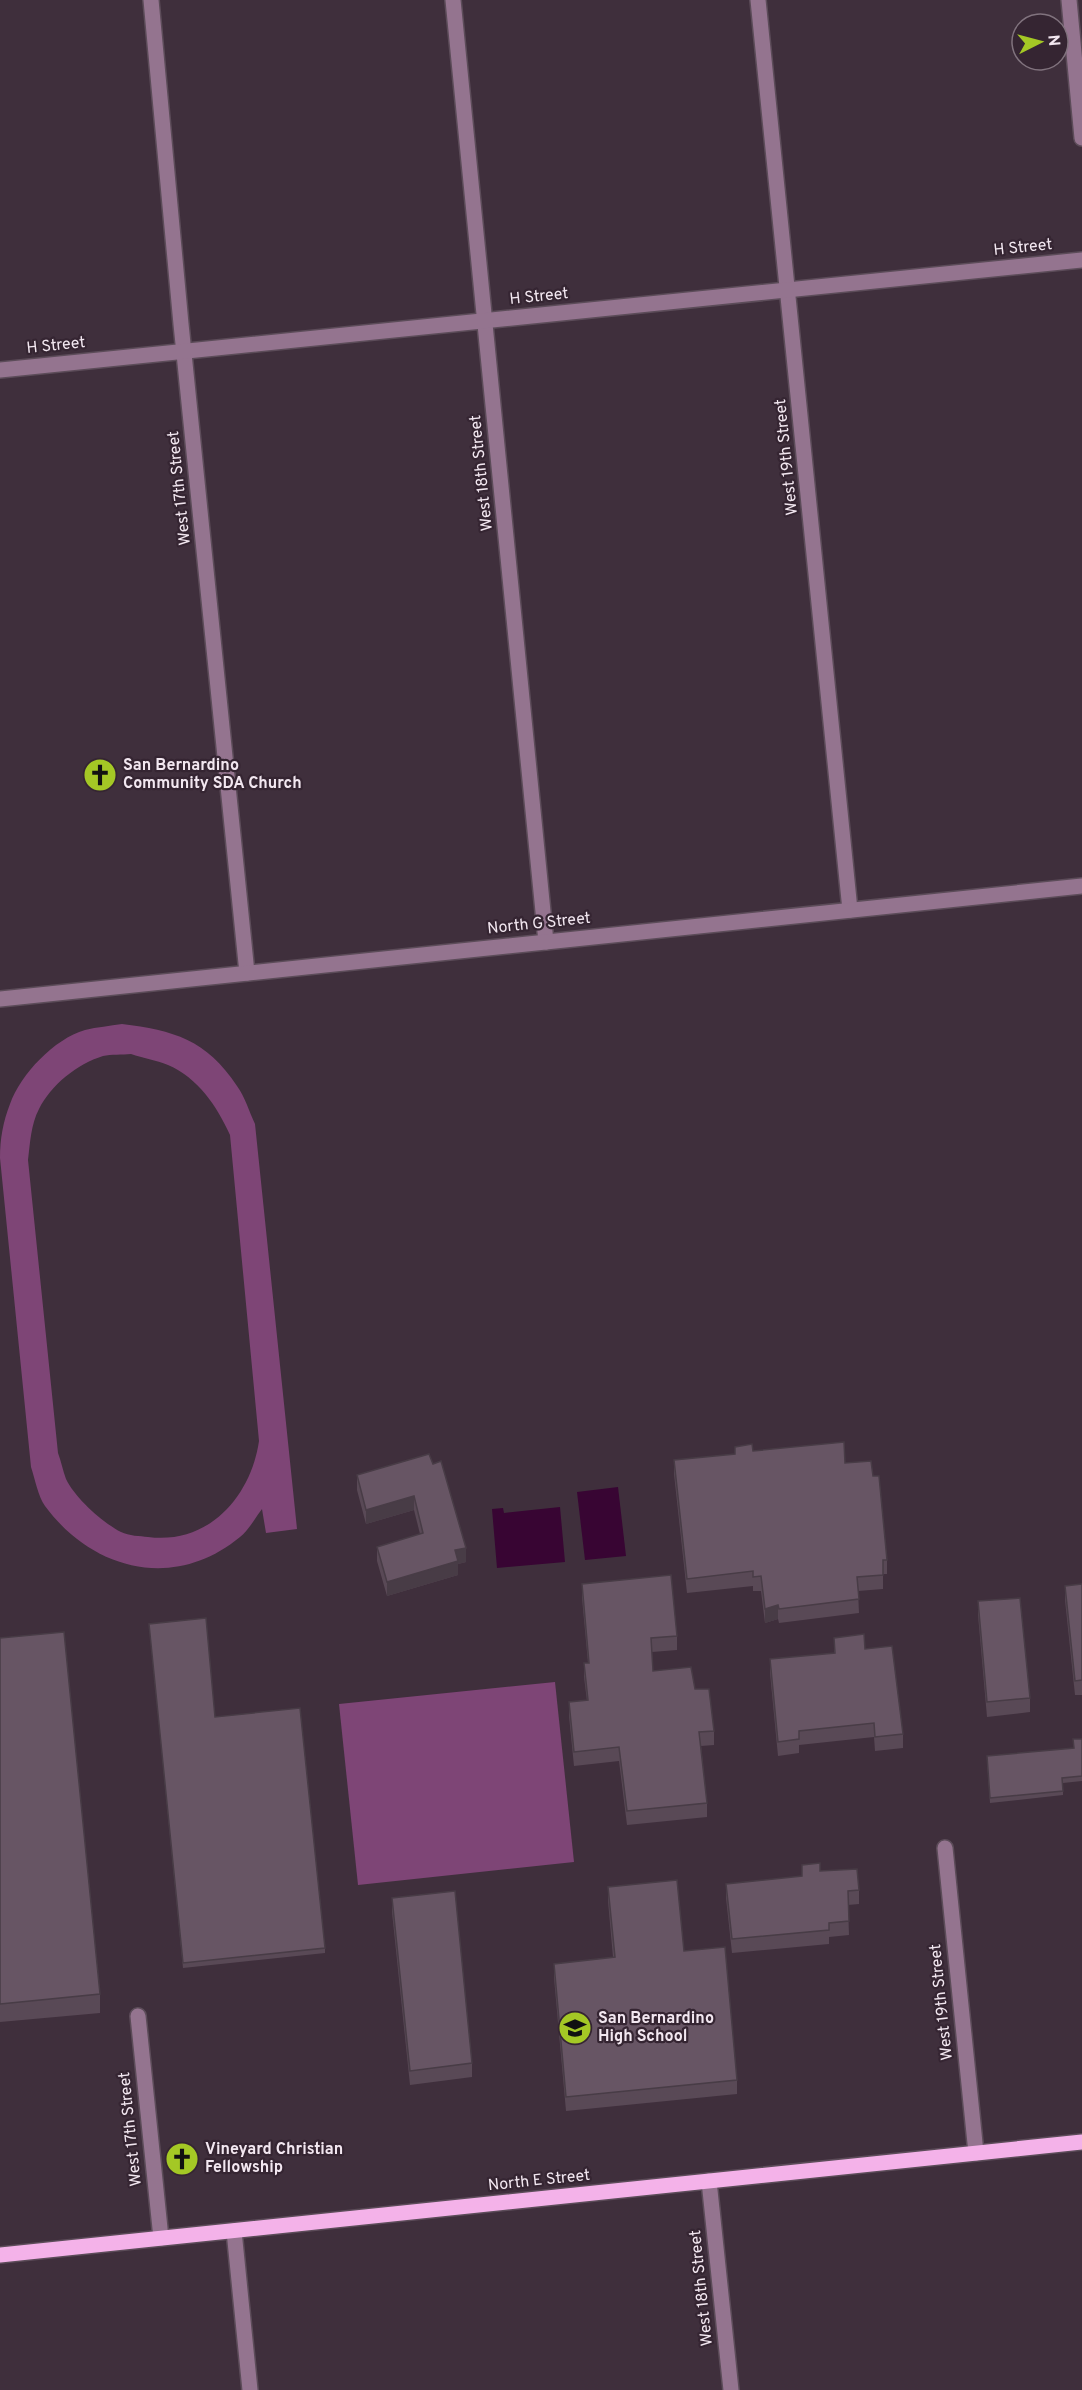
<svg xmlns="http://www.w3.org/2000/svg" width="1082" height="2390" viewBox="0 0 1082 2390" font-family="Overpass,sans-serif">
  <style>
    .green { fill: #7e4576; fill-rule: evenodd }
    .water { fill: #380533 }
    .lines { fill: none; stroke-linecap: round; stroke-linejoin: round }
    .minor-casing { stroke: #5c4c59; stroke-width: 18 }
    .major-casing { stroke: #5c4c59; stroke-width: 18 }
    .minor { stroke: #94748f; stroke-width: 15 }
    .major { stroke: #f4b2e9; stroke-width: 15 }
    .wall { fill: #594956 }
    .shaded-wall { fill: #483c46 }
    .building { fill: #675564; stroke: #483c46; stroke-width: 1.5 }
    .labels { text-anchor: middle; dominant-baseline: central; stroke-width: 4.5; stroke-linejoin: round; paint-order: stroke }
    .street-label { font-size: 16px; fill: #f2e7f0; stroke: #352532 }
    .poi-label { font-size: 16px; font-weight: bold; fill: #f2e7f0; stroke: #352532; text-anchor: start }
  </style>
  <rect width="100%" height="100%" fill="#3f2f3c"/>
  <g class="green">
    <path d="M122 1024C173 1030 207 1040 237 1086 245 1097 249 1111 255 1124L297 1529 266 1533 262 1509C255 1518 249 1530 240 1537 175 1591 93 1571 45 1506 38 1496 35 1479 31 1467L0 1158C0 1139 3 1122 10 1104 21 1074 54 1039 85 1030 97 1027 110 1026 122 1024ZM131 1054C143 1058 156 1060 168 1065 198 1078 217 1106 230 1135L259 1441C251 1496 209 1545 148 1537 140 1536 129 1536 121 1532 103 1523 75 1498 66 1479 63 1471 61 1461 58 1453L28 1160C30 1143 31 1124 39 1109 51 1085 77 1064 103 1056 111 1054 122 1055 131 1054Z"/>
    <polygon points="555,1682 574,1862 358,1885 339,1704"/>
  </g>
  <g class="water">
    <polygon points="618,1487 626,1556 585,1560 577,1492"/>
    <polygon points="560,1507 565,1562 497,1568 492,1509 503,1508 504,1513"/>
  </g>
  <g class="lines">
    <defs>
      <g id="minor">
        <polyline points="151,0 181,324 247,973"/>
        <polyline points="453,0 546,942"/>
        <polyline points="758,0 850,910"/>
        <polyline points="1069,0 1082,138"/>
        <polyline points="0,370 1082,260"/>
        <polyline points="0,999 1082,886"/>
        <polyline points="945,1848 976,2153"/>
        <polyline points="138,2016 161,2238"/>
        <polyline points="709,2181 731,2390"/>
        <polyline points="234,2231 250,2390"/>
      </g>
      <polyline id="major" points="0,2255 1082,2142"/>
    </defs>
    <use href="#minor" class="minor-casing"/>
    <use href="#major" class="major-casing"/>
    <use href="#minor" class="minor"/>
    <use href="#major" class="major"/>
  </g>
  <g class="wall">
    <polygon points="753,1451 845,1463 887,1560 887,1574 883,1574 883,1589 858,1591 859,1613 779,1623 778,1619 765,1623 761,1591 753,1591 753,1586 687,1593 674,1474 674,1460 735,1454"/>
    <polygon points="429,1454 466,1562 458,1564 458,1575 387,1596 377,1561 377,1547 420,1534 414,1510 366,1524 357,1490 357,1475"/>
    <polygon points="582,1584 677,1636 677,1650 652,1652 653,1671 695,1689 714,1731 714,1745 701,1746 707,1803 707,1817 627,1825 619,1761 574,1766 569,1716 569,1702 587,1701 584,1677 584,1663 588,1663 582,1598"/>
    <polygon points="1082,1584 1082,1695 1075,1695 1065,1600 1065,1586"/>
    <polygon points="978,1601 1030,1698 1030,1712 987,1717 978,1615"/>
    <polygon points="149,1624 325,1948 325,1953 183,1968"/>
    <polygon points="0,1638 100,1994 100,2013 0,2022"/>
    <polygon points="834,1638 865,1649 903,1734 903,1748 875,1751 874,1737 799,1745 799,1753 778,1756 770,1673 770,1659 834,1653"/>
    <polygon points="1082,1739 1082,1781 1063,1783 1063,1795 990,1803 987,1761 1074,1748"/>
    <polygon points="820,1871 859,1890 859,1904 848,1905 849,1935 829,1937 829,1944 732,1953 726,1898 726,1884 802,1876"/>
    <polygon points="608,1887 684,1951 737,2080 737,2094 566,2111 554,1978 554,1964 613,1957 608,1901"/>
    <polygon points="392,1898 472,2063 472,2077 410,2085 392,1912"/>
  </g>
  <g class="shaded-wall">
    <polygon points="414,1496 414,1510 366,1524 366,1510"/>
    <polygon points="466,1548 466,1562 458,1564 458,1575 387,1596 387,1582 455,1550"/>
    <polygon points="778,1605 778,1619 765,1623 765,1609"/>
  </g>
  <g class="building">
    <polygon points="844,1442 845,1463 871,1461 873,1476 879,1476 887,1560 883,1560 883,1575 857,1577 859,1599 779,1609 778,1605 765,1609 761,1576 753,1577 753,1571 687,1579 674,1460 735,1454 735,1447 752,1444 753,1451"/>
    <polygon points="429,1454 433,1464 441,1461 466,1548 455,1550 458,1561 387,1582 377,1547 423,1533 414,1496 366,1510 357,1475"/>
    <polygon points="671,1575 677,1636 651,1638 653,1671 691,1667 695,1689 709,1689 714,1731 699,1732 707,1803 627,1811 619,1747 574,1752 569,1702 588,1700 584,1663 589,1663 582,1584"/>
    <polygon points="1082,1584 1082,1680 1075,1681 1065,1586"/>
    <polygon points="1020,1598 1030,1698 987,1702 978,1601"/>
    <polygon points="206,1618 215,1717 300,1708 325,1948 183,1963 149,1624"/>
    <polygon points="64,1632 100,1994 0,2004 0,1638"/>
    <polygon points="864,1634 865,1649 892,1646 903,1734 875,1737 874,1723 799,1731 799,1739 778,1742 770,1659 835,1653 834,1638"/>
    <polygon points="1073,1739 1082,1739 1082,1776 1062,1778 1063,1791 990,1798 987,1756 1074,1748"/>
    <polygon points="820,1863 820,1871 857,1869 859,1890 848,1891 849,1921 829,1923 829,1930 732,1939 726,1884 802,1876 802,1865"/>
    <polygon points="677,1880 684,1951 725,1947 737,2080 566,2097 554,1964 615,1957 608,1887"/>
    <polygon points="455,1891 472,2063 410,2071 392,1898"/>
  </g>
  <defs>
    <symbol id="church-disc" viewBox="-11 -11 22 22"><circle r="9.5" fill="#a4c825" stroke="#352532"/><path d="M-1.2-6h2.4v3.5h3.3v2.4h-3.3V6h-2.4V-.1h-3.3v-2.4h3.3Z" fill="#111"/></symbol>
    <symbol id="school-disc" viewBox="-11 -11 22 22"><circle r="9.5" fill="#a4c825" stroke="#352532"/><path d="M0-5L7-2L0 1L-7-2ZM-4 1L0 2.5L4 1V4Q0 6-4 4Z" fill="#111"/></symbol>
  </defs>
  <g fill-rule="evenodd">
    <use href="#church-disc" x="81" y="756" width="38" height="38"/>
    <use href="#school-disc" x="556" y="2009" width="38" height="38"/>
    <use href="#church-disc" x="163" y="2140" width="38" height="38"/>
  </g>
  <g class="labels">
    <g class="street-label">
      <text transform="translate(1023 248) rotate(-6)">H Street</text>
      <text transform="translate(539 297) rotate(-6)">H Street</text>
      <text transform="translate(56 346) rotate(-6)">H Street</text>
      <text transform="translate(787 457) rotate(-96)">West 19th Street</text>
      <text transform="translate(482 473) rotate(-96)">West 18th Street</text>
      <text transform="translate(180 488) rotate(-96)">West 17th Street</text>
      <text transform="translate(539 924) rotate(-6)">North G Street</text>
      <text transform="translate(942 2002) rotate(-96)">West 19th Street</text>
      <text transform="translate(131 2129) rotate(-96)">West 17th Street</text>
      <text transform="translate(539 2181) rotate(-6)">North E Street</text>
      <text transform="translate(702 2288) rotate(-96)">West 18th Street</text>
    </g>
    <g class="poi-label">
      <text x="123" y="766">San Bernardino<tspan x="123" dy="18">Community SDA Church</tspan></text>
      <text x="598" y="2019">San Bernardino<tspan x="598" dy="18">High School</tspan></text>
      <text x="205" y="2150">Vineyard Christian<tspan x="205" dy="18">Fellowship</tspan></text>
    </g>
  </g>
  <g transform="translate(1040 42) rotate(84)"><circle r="28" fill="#352532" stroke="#81737e" stroke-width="1.5"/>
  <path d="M0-4.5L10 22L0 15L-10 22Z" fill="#a4c825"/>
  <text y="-9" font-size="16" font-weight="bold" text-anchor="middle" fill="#f2e7f0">N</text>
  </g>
</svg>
